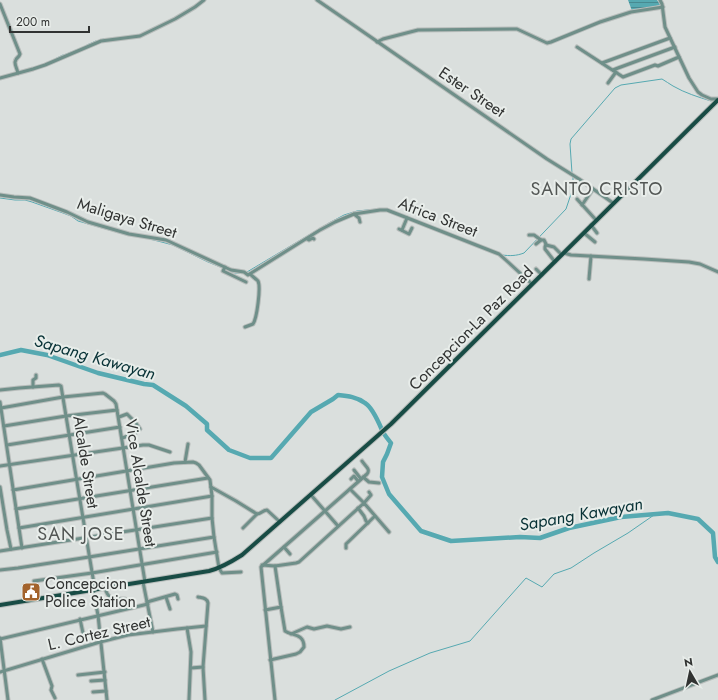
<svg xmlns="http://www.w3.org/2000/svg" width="718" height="700" viewBox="0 0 718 700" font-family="Jost,sans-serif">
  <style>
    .water { fill: url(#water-rules) }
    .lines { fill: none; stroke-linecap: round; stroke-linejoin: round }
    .stream { stroke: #56a9b1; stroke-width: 1 }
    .river { stroke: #56a9b1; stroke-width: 4.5 }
    .minor-casing { stroke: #b8bdbb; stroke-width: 5 }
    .major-casing { stroke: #b8bdbb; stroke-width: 6 }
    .minor { stroke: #6f8f89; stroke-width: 3 }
    .major { stroke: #184c45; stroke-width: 4 }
    .labels { text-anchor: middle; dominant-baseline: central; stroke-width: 4; stroke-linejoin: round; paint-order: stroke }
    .street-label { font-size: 16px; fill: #313332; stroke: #e8edea }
    .poi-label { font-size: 16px; fill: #313332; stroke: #e8edea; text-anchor: start }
    .water-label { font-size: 17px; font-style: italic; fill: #083236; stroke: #e8edea }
    .quarter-label { font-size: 18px; letter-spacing: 1px; fill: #535755; stroke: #e8edea }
  </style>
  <defs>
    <pattern id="water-rules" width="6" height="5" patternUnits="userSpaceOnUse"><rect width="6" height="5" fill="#56a9b1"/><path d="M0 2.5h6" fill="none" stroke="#488a91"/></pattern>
  </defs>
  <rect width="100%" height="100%" fill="#dadfdd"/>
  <polygon class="water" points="628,0 657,0 661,5 632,11"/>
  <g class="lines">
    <g class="stream">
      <polyline points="103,39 116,38"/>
      <polyline points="87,45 96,41"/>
      <polyline points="64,55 86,46"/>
      <polyline points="55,59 63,55"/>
      <path d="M572 173 570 144 571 139 615 88 621 85 662 79C666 81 669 84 673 86 685 93 698 97 711 101"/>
      <polyline points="0,198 15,200 25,200 32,202 63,213 71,216 78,221 127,235"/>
      <polyline points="150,239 173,245 208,262 223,268"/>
      <path d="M502 255C510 256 516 256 524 253L566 209 573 188V177"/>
      <polyline points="226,270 235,273 242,273"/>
      <polyline points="247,272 329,223 344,215 357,211 378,209"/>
      <polyline points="335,700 389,671 430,653 470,641 526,578 542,587 554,574 571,568 594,553 628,533 654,515"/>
    </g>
    <path class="river" d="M0 355 21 350 47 355 98 373 144 384 153 385 186 406 207 424V430L229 450 250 458H271L311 412 333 399 338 395C348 396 357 397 365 403 372 407 379 423 382 430 384 435 388 439 391 443L387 454 383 462 382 477 389 494 421 531 451 541 520 537 540 538 569 528 621 517 668 513 698 519 713 533 715 557 718 562"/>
    <defs>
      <g id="minor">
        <polyline points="317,0 349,22 547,159 579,179 613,203"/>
        <polyline points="660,0 662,4 665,27 689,78 698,92 702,95 711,99 718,99"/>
        <path d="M0 4 20 54 19 56C12 62 16 65 18 73"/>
        <polyline points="377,42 383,39 418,30 517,29 547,43 551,42 600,22 631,12 663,7"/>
        <polyline points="577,47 623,77 655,65 658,66 679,57"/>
        <polyline points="602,63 670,38"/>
        <polyline points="613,70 618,68 675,47"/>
        <polyline points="0,78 33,69 45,65 101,41 140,36 175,19 195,7 204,0"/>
        <polyline points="608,83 616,72"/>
        <polyline points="0,195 14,197 30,198 67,212 88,222 129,234 166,240 231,270 244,272 248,275 320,230 335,222 354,214 380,210 387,210 405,217 499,254 508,262 532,284"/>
        <polyline points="577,199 596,220"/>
        <polyline points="582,205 593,189"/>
        <polyline points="354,214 359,218 360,222"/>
        <polyline points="591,225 597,233"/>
        <polyline points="399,229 409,234 412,228"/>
        <polyline points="402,230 407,218"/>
        <polyline points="584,233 595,242"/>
        <polyline points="529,235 534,235 541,240"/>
        <polyline points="307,239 309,240 313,238 314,239"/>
        <polyline points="536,244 541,240 544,240 546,244 545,247 545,249 555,262"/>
        <polyline points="546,245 554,247 562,255"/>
        <polyline points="564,253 571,255 644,259 689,262 700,264 718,272"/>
        <polyline points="225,267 223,271 246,282"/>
        <polyline points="536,269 542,275"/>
        <polyline points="589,279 591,256"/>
        <path d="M245 327 253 324C257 318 261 287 258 281 256 279 252 276 250 274"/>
        <polyline points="33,387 33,380 36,378 36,375"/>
        <polyline points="0,390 19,388 59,385 61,386 95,590"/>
        <polyline points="0,402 22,548"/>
        <polyline points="1,408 63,397 103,393 105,394 114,401 116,404 145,582"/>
        <polyline points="119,417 127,414 135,422 140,429 134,434 122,438"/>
        <polyline points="4,426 66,416 117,410"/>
        <polyline points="7,445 120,427"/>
        <polyline points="185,462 188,444"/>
        <polyline points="0,466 143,445 149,445 170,452"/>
        <polyline points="354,470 361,479"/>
        <polyline points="363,477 369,482 379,483"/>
        <polyline points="351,479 354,476 358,481"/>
        <polyline points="0,487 7,530 11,549"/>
        <path d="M211 487 236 501 257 514C261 514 263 510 267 510L280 522"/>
        <polyline points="350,489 364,503 371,495 369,492"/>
        <polyline points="13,490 174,463 193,462 196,463 199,465 210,480 212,496 212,518 214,537 219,568 222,573 241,572"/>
        <polyline points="311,495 338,526"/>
        <polyline points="358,508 364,516 366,521 368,523"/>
        <polyline points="16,509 208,478"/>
        <polyline points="19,528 212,496"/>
        <polyline points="243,528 257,514"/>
        <polyline points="284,547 290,554"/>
        <polyline points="346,548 346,544 375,516"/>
        <polyline points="0,551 212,518"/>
        <polyline points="262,565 275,566 296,563 299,562 364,503 389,532"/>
        <polyline points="0,570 18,568 89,557 214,537"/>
        <polyline points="34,581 92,573 217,552"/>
        <polyline points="143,582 153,632"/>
        <path d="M105 588C108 600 114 599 125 599"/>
        <polyline points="93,590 98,615 107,700"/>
        <polyline points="166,597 170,609"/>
        <path d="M198 597C203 598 207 598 208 603L203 667 205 700"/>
        <polyline points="147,602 175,594 177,595 178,599"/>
        <polyline points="265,610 281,607 275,566"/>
        <polyline points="80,619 83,633"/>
        <polyline points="187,628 191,652 189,700"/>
        <polyline points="291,634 307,627 314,629 327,626 341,629 350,627"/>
        <polyline points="0,638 8,700"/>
        <polyline points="0,639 148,604"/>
        <polyline points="42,659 52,686 51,690 55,698"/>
        <path d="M270 660 296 654 300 652 304 647C304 633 292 636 285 631L281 607"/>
        <polyline points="191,668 203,667"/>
        <polyline points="0,672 100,642 128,635 177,629 206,626"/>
        <polyline points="78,675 105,672"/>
        <polyline points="91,681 105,680"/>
        <polyline points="93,692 106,691"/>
        <path d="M275 700 261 567 325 511 367 474C371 469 365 466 362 461"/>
        <polyline points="652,700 718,675"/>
      </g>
      <path id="major" d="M0 605 209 571C221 568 231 562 242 555L391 424 718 100"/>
    </defs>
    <use href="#minor" class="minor-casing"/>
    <use href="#major" class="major-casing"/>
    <use href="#minor" class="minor"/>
    <use href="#major" class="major"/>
  </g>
  <defs>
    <symbol id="civic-square" viewBox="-11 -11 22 22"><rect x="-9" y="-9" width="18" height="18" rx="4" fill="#a3632c" stroke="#e8edea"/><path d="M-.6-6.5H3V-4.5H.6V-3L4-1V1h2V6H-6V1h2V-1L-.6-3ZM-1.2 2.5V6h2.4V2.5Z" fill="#fff"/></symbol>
  </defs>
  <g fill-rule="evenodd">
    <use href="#civic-square" x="20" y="581" width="22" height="22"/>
  </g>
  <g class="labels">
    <g class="street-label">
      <text transform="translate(472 92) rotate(34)">Ester Street</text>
      <text transform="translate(438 217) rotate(21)">Africa Street</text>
      <text transform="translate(127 218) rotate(17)">Maligaya Street</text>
      <text transform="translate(471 328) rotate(-45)">Concepcion-La Paz Road</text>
      <text transform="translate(86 462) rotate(81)">Alcalde Street</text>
      <text transform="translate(141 483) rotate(81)">Vice Alcalde Street</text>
      <text transform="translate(99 633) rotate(-13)">L. Cortez Street</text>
    </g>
    <g class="poi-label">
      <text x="45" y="583">Concepcion<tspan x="45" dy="18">Police Station</tspan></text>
    </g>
    <g class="water-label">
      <text transform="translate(95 357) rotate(16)">Sapang Kawayan</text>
      <text transform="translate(581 514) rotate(-10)">Sapang Kawayan</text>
    </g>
    <g class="quarter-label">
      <text x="597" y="189">SANTO CRISTO</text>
      <text x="81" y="534">SAN JOSE</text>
    </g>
  </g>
  <g transform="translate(690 672) rotate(351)" stroke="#e8edea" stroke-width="3" paint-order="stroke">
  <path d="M0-3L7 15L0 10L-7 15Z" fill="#313332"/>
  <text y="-6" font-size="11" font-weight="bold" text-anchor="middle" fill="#313332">N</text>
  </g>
  <path d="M10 26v6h79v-6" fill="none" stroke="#313332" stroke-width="2"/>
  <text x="16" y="26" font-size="12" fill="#313332" stroke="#e8edea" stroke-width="3" paint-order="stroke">200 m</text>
</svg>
